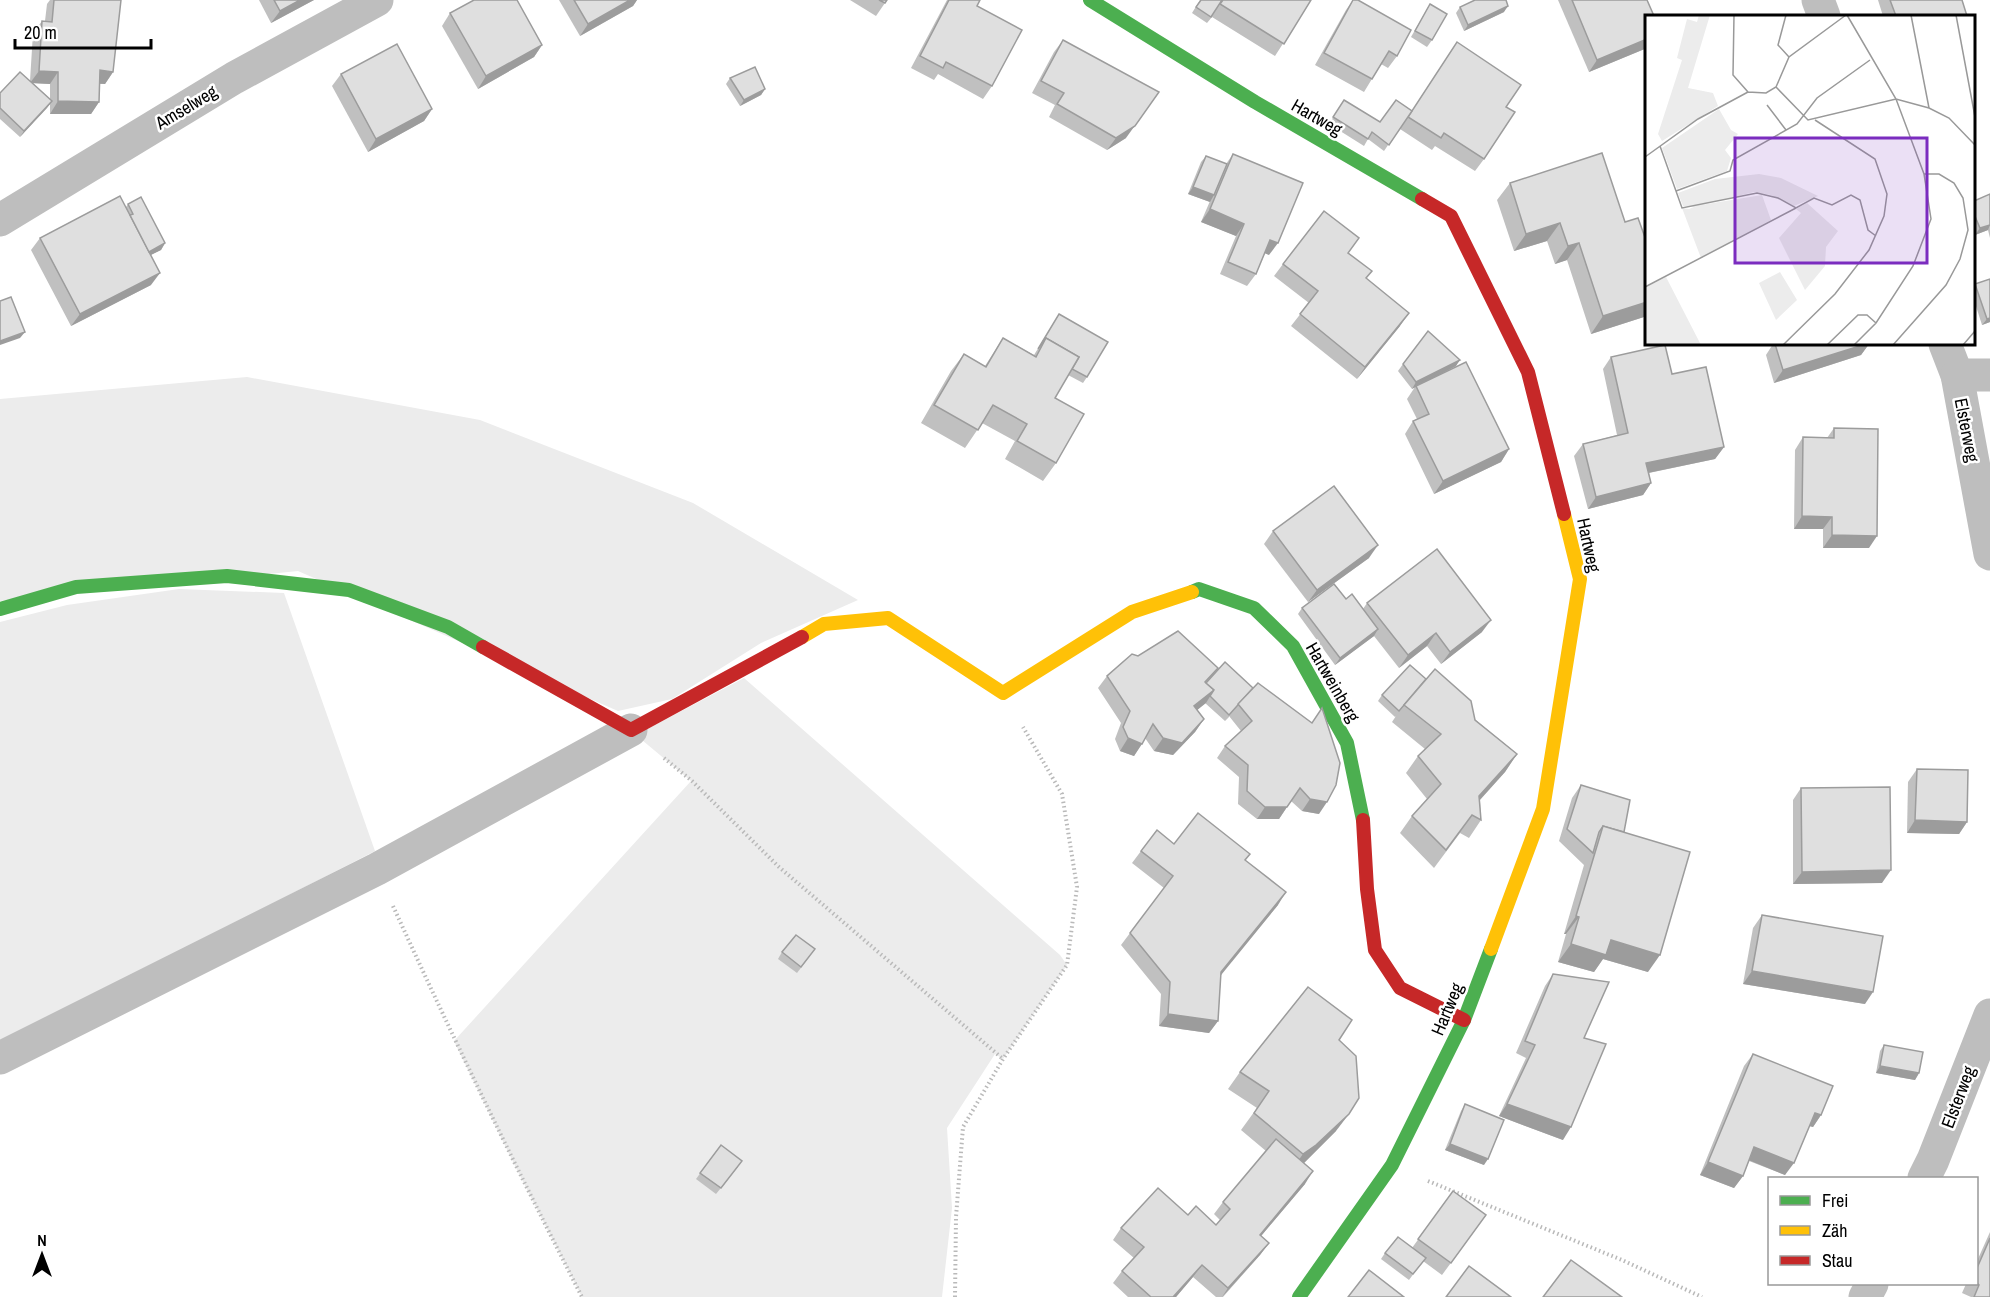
<svg xmlns="http://www.w3.org/2000/svg" width="1990" height="1297" viewBox="0 0 1990 1297" font-family="'Archivo Narrow',sans-serif">
  <style>
    .green { fill: #ececec }
    .lines { fill: none; stroke-linecap: round; stroke-linejoin: round }
    .path { stroke: #b9b9b9; stroke-width: 4; stroke-dasharray: 1.5 3; stroke-linecap: butt }
    .street { stroke: #bebebe; stroke-width: 33 }
    .fast { stroke: #4caf50; stroke-width: 14 }
    .slow { stroke: #ffc107; stroke-width: 14 }
    .jam { stroke: #c62828; stroke-width: 14 }
    .wall { fill: #c0c0c0; fill-rule: evenodd }
    .shaded-wall { fill: #9c9c9c }
    .building { fill: #dfdfdf; stroke: #9c9c9c; stroke-width: 1.5 }
    .labels { text-anchor: middle; dominant-baseline: central; stroke-width: 5; stroke-linejoin: round; paint-order: stroke }
    .street-label { font-size: 18px; fill: #000; stroke: #fff }
    .inset-road { fill: none; stroke: #999; stroke-width: 1.5 }
    .view { fill: #7b2cbf; fill-opacity: 0.15; stroke: #7b2cbf; stroke-width: 3 }
    .inset-edge { fill: none; stroke: #000; stroke-width: 3 }
  </style>
  <rect width="100%" height="100%" fill="#fff"/>
  <g class="green">
    <polygon points="247,377 480,420 693,503 858,600 761,643 672,699 618,711 298,571 0,601 0,399"/>
    <polygon points="179,589 284,593 375,851 0,1043 0,622 67,605"/>
    <polygon points="744,678 1060,955 1067,965 1003,1059 995,1054 947,1128 952,1208 942,1297 582,1297 516,1168 454,1041 691,781 636,735"/>
  </g>
  <g class="lines">
    <g class="path">
      <polyline points="664,758 692,781 779,867 1003,1059"/>
      <path d="M393 906C453 1038 516 1168 582 1297"/>
      <polyline points="1428,1181 1622,1260 1702,1297"/>
      <polyline points="955,1297 956,1217 963,1127 1003,1059 1067,965 1077,887 1062,794 1023,727"/>
    </g>
    <g class="street">
      <polyline points="1818,0 1824,16"/>
      <polyline points="0,220 234,78 377,0"/>
      <polyline points="1945,344 1957,375 1990,554"/>
      <polyline points="1957,375 1990,375"/>
      <polyline points="0,1058 377,869 631,730"/>
      <polyline points="1924,1178 1933,1160 1990,1015"/>
      <polyline points="1865,1297 1872,1284"/>
    </g>
    <g class="fast">
      <polyline points="1090,0 1255,102 1422,199"/>
      <polyline points="1192,592 1199,589 1254,608 1293,646 1347,743 1363,820"/>
      <polyline points="0,609 76,587 227,576 349,590 448,627 483,647"/>
      <polyline points="1299,1297 1392,1165 1464,1020 1491,949"/>
    </g>
    <g class="slow">
      <polyline points="802,637 824,624 888,618 1003,693 1132,612 1192,592"/>
      <polyline points="1491,949 1543,809 1580,579 1564,514"/>
    </g>
    <g class="jam">
      <polyline points="1422,199 1451,216 1528,372 1564,514"/>
      <polyline points="483,647 631,730 802,637"/>
      <polyline points="1363,820 1367,889 1375,950 1400,988 1464,1020"/>
    </g>
  </g>
  <g class="wall">
    <path d="M50 0H121L113 72 105 84H100L99 102 91 114H50V104L20 137 0 119V93L30 81 33 33 42 21H45L47 4ZM33 83 50 84V99Z"/>
    <polygon points="259,0 314,0 271,23"/>
    <polygon points="559,0 637,0 633,6 580,36"/>
    <polygon points="850,0 887,0 876,16"/>
    <polygon points="947,0 980,0 977,6 992,86 983,99 938,74 934,80 911,68"/>
    <polygon points="1200,0 1311,0 1275,56 1212,17 1207,23 1192,13"/>
    <polygon points="1353,0 1397,56 1388,68 1381,64 1364,92 1315,65 1346,10"/>
    <polygon points="1558,0 1647,0 1647,48 1589,72"/>
    <polygon points="1878,0 1962,0 1967,16 1883,16"/>
    <polygon points="1430,4 1432,40 1427,47 1411,37"/>
    <polygon points="1460,7 1504,12 1464,31 1456,13"/>
    <polygon points="450,13 542,45 534,57 478,89 442,26"/>
    <polygon points="1063,40 1126,138 1107,150 1049,117 1055,105 1032,93 1054,52"/>
    <polygon points="341,74 432,109 424,121 368,152 332,86"/>
    <polygon points="730,78 765,89 761,95 740,106 726,84"/>
    <polygon points="1344,100 1380,122 1411,111 1506,107 1484,159 1475,171 1435,146 1432,150 1400,129 1401,126 1384,151 1368,139 1364,146 1329,124"/>
    <polygon points="1602,153 1647,316 1591,334 1567,260 1555,264 1547,241 1514,251 1497,200 1510,183"/>
    <polygon points="1233,154 1269,255 1265,253 1256,274 1247,286 1220,274 1236,236 1201,222 1210,201 1210,202 1188,194 1201,162 1206,156 1226,164"/>
    <polygon points="1990,194 1990,238 1988,230 1975,235 1974,230 1974,201"/>
    <polygon points="128,204 165,243 161,250 150,255 151,285 71,326 31,250 40,238 126,207"/>
    <polygon points="1349,253 1400,326 1357,379 1291,326 1309,303 1274,276 1283,264"/>
    <polygon points="1975,284 1990,322 1982,325 1974,300 1974,286"/>
    <polygon points="1059,314 1087,377 1083,383 1068,375 1055,398 1056,463 1043,481 1005,459 1015,441 982,423 965,448 921,423 951,371 964,354 985,366 1003,338 1034,355"/>
    <polygon points="1773,344 1869,344 1861,355 1774,383 1766,355"/>
    <polygon points="1611,357 1672,374 1724,447 1715,459 1649,473 1651,483 1643,495 1588,509 1574,456 1583,444 1617,435 1603,369"/>
    <polygon points="1403,364 1456,366 1425,382 1509,449 1501,462 1434,494 1405,434 1413,421 1417,419 1407,399 1415,387 1412,389 1398,371"/>
    <polygon points="1834,428 1869,548 1823,548 1823,529 1794,529 1795,450 1803,437 1827,438"/>
    <polygon points="1273,531 1369,558 1308,602 1264,544"/>
    <polygon points="1346,599 1363,609 1367,603 1482,632 1441,664 1427,646 1399,668 1374,636 1335,665 1298,614 1302,608"/>
    <polygon points="1138,656 1218,668 1253,688 1319,814 1302,811 1291,801 1279,819 1257,819 1238,804 1239,777 1217,758 1225,746 1241,731 1229,716 1230,716 1225,721 1205,703 1197,710 1204,719 1195,732 1173,755 1154,751 1145,738 1134,756 1120,751 1115,739 1121,723 1098,688 1107,676"/>
    <polygon points="1426,679 1517,754 1505,772 1480,800 1481,820 1469,838 1460,833 1434,868 1400,833 1412,816 1427,799 1406,773 1418,756 1425,749 1392,722 1396,716 1395,717 1378,701 1382,695"/>
    <polygon points="1917,769 1967,822 1959,834 1907,833 1908,782"/>
    <polygon points="1581,785 1624,832 1648,972 1603,959 1594,972 1558,962 1566,934 1564,934 1584,865 1559,841 1572,798"/>
    <polygon points="1801,788 1882,883 1793,884 1793,800"/>
    <polygon points="1174,844 1245,860 1278,905 1221,974 1218,1021 1209,1033 1159,1026 1161,994 1121,945 1164,888 1132,863 1141,851"/>
    <polygon points="1762,915 1865,1004 1743,984 1753,928"/>
    <polygon points="782,952 810,956 797,973 778,959"/>
    <polygon points="1553,974 1563,1140 1499,1116 1526,1058 1516,1053 1545,986"/>
    <polygon points="1339,1040 1336,1131 1304,1163 1305,1184 1261,1236 1269,1243 1260,1255 1223,1297 1216,1297 1193,1277 1176,1297 1128,1297 1113,1283 1122,1271 1134,1258 1113,1240 1121,1228 1188,1215 1216,1225 1220,1220 1214,1214 1223,1202 1266,1151 1241,1130 1257,1108 1228,1089 1240,1072"/>
    <polygon points="1884,1045 1919,1073 1915,1080 1876,1073 1880,1051"/>
    <polygon points="1753,1054 1821,1115 1813,1127 1809,1126 1785,1175 1749,1161 1743,1176 1734,1188 1700,1175 1744,1066"/>
    <polygon points="1465,1104 1484,1165 1445,1150 1461,1111"/>
    <polygon points="721,1145 738,1167 716,1194 696,1179"/>
    <polygon points="1453,1191 1486,1215 1442,1275 1423,1261 1409,1280 1381,1259 1385,1253 1412,1248"/>
    <polygon points="1990,1232 1990,1297 1971,1297 1962,1293 1966,1284 1977,1284 1977,1261"/>
  </g>
  <g class="shaded-wall">
    <polygon points="300,0 314,0 271,23 280,11"/>
    <polygon points="630,0 637,0 633,6 580,36 588,24"/>
    <polygon points="1508,6 1504,12 1464,31 1468,25"/>
    <polygon points="1647,39 1647,48 1589,72 1597,60"/>
    <polygon points="542,45 534,57 478,89 486,76"/>
    <polygon points="100,70 113,72 105,84 92,83"/>
    <polygon points="39,71 58,72 50,84 30,83"/>
    <polygon points="765,89 761,95 740,106 744,100"/>
    <polygon points="1159,92 1126,138 1107,150 1116,138"/>
    <polygon points="52,101 47,108 20,137 24,131"/>
    <polygon points="58,101 99,102 91,114 50,114"/>
    <polygon points="432,109 424,121 368,152 376,139"/>
    <polygon points="1193,187 1214,195 1210,202 1188,194"/>
    <polygon points="1210,209 1244,224 1236,236 1201,222"/>
    <polygon points="1560,223 1547,241 1514,251 1526,234"/>
    <polygon points="1990,225 1988,230 1975,235 1980,228"/>
    <polygon points="1270,240 1278,243 1269,255 1262,252"/>
    <polygon points="165,243 161,250 139,261 143,255"/>
    <polygon points="1579,243 1567,260 1555,264 1568,246"/>
    <polygon points="160,273 151,285 71,326 80,314"/>
    <polygon points="1647,302 1647,316 1591,334 1603,316"/>
    <polygon points="1409,313 1400,326 1357,379 1365,367"/>
    <polygon points="1990,318 1990,322 1982,325 1987,319"/>
    <polygon points="25,332 20,338 0,345 0,341"/>
    <polygon points="1866,344 1869,344 1861,355 1774,383 1783,370"/>
    <polygon points="1460,360 1456,366 1412,389 1416,382"/>
    <polygon points="1724,447 1715,459 1638,475 1646,463"/>
    <polygon points="1509,449 1501,462 1434,494 1443,481"/>
    <polygon points="1651,483 1643,495 1588,509 1596,497"/>
    <polygon points="1802,516 1832,517 1823,529 1794,529"/>
    <polygon points="1832,535 1877,536 1869,548 1823,548"/>
    <polygon points="1378,545 1369,558 1308,602 1317,590"/>
    <polygon points="1491,620 1482,632 1441,664 1450,652"/>
    <polygon points="1378,629 1374,636 1335,665 1340,658"/>
    <polygon points="1436,633 1427,646 1399,668 1408,655"/>
    <polygon points="1214,690 1206,703 1186,719 1194,706"/>
    <polygon points="1204,719 1195,732 1173,755 1154,751 1163,738"/>
    <polygon points="1128,738 1142,744 1134,756 1120,751"/>
    <polygon points="1517,754 1505,772 1467,814 1479,796"/>
    <polygon points="1310,799 1327,802 1319,814 1302,811"/>
    <polygon points="1265,807 1287,807 1279,819 1257,819"/>
    <polygon points="1915,820 1967,822 1959,834 1907,833"/>
    <polygon points="1891,870 1882,883 1793,884 1802,872"/>
    <polygon points="1286,892 1278,905 1213,985 1221,972"/>
    <polygon points="1576,916 1579,917 1566,934 1564,934"/>
    <polygon points="1611,940 1660,955 1648,972 1603,959 1594,972 1558,962 1571,944"/>
    <polygon points="1752,971 1873,992 1865,1004 1743,984"/>
    <polygon points="1168,1014 1218,1021 1209,1033 1159,1026"/>
    <polygon points="1880,1066 1919,1073 1915,1080 1876,1073"/>
    <polygon points="1507,1104 1571,1127 1563,1140 1499,1116"/>
    <polygon points="1815,1113 1821,1115 1813,1127 1806,1125"/>
    <polygon points="1349,1114 1336,1131 1304,1163 1290,1172 1303,1154"/>
    <polygon points="1450,1144 1488,1159 1484,1165 1445,1150"/>
    <polygon points="1754,1147 1794,1163 1785,1175 1746,1159"/>
    <polygon points="1708,1162 1743,1176 1734,1188 1700,1175"/>
    <polygon points="1313,1171 1305,1184 1251,1248 1260,1235"/>
    <polygon points="1269,1243 1260,1255 1222,1297 1228,1288"/>
    <polygon points="1202,1265 1193,1277 1176,1297 1173,1297"/>
  </g>
  <g class="building">
    <polygon points="54,0 121,0 113,72 100,70 99,102 58,101 58,72 39,71 42,21 52,22"/>
    <polygon points="274,0 300,0 280,11"/>
    <polygon points="474,0 517,0 542,45 486,76 450,13"/>
    <polygon points="574,0 630,0 588,24"/>
    <polygon points="879,0 887,0 885,3"/>
    <polygon points="949,0 980,0 977,6 1022,30 992,86 946,62 943,68 920,56"/>
    <polygon points="1201,0 1222,0 1211,17 1196,7"/>
    <polygon points="1223,0 1311,0 1284,44 1220,4"/>
    <polygon points="1353,0 1358,0 1411,30 1397,56 1389,51 1372,79 1324,53"/>
    <polygon points="1475,0 1506,0 1508,6 1468,25 1460,7"/>
    <polygon points="1572,0 1647,0 1654,16 1647,16 1647,39 1597,60"/>
    <polygon points="1890,0 1962,0 1967,16 1896,16"/>
    <polygon points="1430,4 1447,14 1432,40 1415,31"/>
    <polygon points="1063,40 1159,92 1135,126 1116,138 1057,104 1064,93 1041,81"/>
    <polygon points="1457,42 1521,85 1506,107 1515,112 1484,159 1444,133 1441,138 1408,117"/>
    <polygon points="397,44 432,109 376,139 341,74"/>
    <polygon points="755,67 765,89 744,100 730,78"/>
    <polygon points="20,72 52,101 24,131 0,108 0,93"/>
    <polygon points="1344,100 1380,122 1396,100 1412,111 1389,145 1372,132 1368,139 1333,117"/>
    <polygon points="1602,153 1625,222 1638,218 1647,243 1647,302 1603,316 1579,243 1568,246 1560,223 1526,234 1510,183"/>
    <polygon points="1233,154 1303,183 1278,243 1270,240 1256,274 1228,262 1244,224 1210,209"/>
    <polygon points="1206,156 1227,164 1214,195 1193,187"/>
    <polygon points="1990,194 1990,225 1980,228 1974,214 1974,201"/>
    <polygon points="120,196 160,273 80,314 40,238"/>
    <polygon points="141,197 165,243 149,252 130,215 133,214 128,204"/>
    <polygon points="1324,211 1359,238 1348,253 1372,271 1366,278 1409,313 1365,367 1300,314 1318,291 1283,264"/>
    <polygon points="1990,279 1990,318 1987,319 1975,284"/>
    <polygon points="11,297 25,332 0,341 0,301"/>
    <polygon points="1059,314 1108,342 1087,377 1072,369 1079,357 1046,338 1038,349"/>
    <polygon points="1428,331 1460,360 1416,382 1403,364"/>
    <polygon points="1003,338 1036,357 1046,338 1079,357 1055,398 1084,414 1056,463 1017,441 1027,424 993,405 978,430 934,405 964,354 986,367"/>
    <polygon points="1775,344 1866,344 1783,370"/>
    <polygon points="1665,345 1672,374 1706,367 1724,447 1646,463 1651,483 1596,497 1583,444 1628,433 1611,357"/>
    <polygon points="1466,362 1509,449 1443,481 1413,421 1429,414 1416,386"/>
    <polygon points="1834,428 1878,429 1877,536 1832,535 1832,517 1802,516 1803,437 1834,438"/>
    <polygon points="1334,486 1378,545 1317,590 1273,531"/>
    <polygon points="1437,549 1491,620 1450,652 1436,633 1408,655 1367,603"/>
    <polygon points="1334,584 1346,599 1352,594 1378,629 1340,658 1302,608"/>
    <polygon points="1178,631 1218,668 1205,682 1214,690 1194,706 1204,719 1182,743 1163,738 1153,724 1142,744 1128,738 1123,727 1130,711 1107,676 1132,654 1138,656"/>
    <polygon points="1225,662 1253,688 1229,715 1210,696 1214,690 1206,683"/>
    <polygon points="1410,665 1426,679 1399,711 1382,695"/>
    <polygon points="1435,669 1471,701 1475,720 1517,754 1479,796 1481,820 1472,815 1446,850 1412,816 1441,784 1418,756 1441,734 1404,705"/>
    <polygon points="1258,683 1312,723 1322,708 1340,763 1336,785 1327,802 1310,799 1300,788 1287,807 1265,807 1247,791 1248,765 1225,746 1252,721 1238,704"/>
    <polygon points="1917,769 1968,770 1967,822 1915,820"/>
    <polygon points="1581,785 1630,800 1624,832 1603,826 1599,832 1593,853 1567,829"/>
    <polygon points="1890,787 1891,870 1802,872 1801,788"/>
    <polygon points="1198,813 1250,854 1245,860 1286,892 1221,972 1218,1021 1168,1014 1170,982 1130,933 1173,876 1141,851 1157,830 1174,844"/>
    <polygon points="1603,826 1690,852 1660,955 1611,940 1606,955 1571,944 1579,917 1576,916"/>
    <polygon points="1762,915 1883,936 1873,992 1752,971"/>
    <polygon points="796,935 815,949 801,967 782,952"/>
    <polygon points="1553,974 1609,982 1584,1038 1606,1044 1571,1127 1507,1104 1535,1045 1525,1041"/>
    <polygon points="1308,987 1352,1020 1339,1040 1356,1056 1359,1098 1349,1114 1316,1145 1303,1154 1254,1113 1269,1091 1240,1072"/>
    <polygon points="1884,1045 1923,1052 1919,1073 1880,1066"/>
    <polygon points="1753,1054 1833,1086 1821,1115 1815,1113 1794,1163 1754,1147 1743,1176 1708,1162"/>
    <polygon points="1465,1104 1504,1120 1488,1159 1450,1144"/>
    <polygon points="1276,1139 1313,1171 1260,1235 1269,1243 1228,1288 1202,1265 1173,1297 1151,1297 1122,1271 1144,1247 1121,1228 1158,1188 1188,1215 1196,1206 1216,1225 1230,1209 1223,1202"/>
    <polygon points="721,1145 742,1161 721,1188 700,1173"/>
    <polygon points="1453,1191 1486,1215 1451,1263 1418,1239"/>
    <polygon points="1398,1237 1426,1258 1413,1274 1385,1253"/>
    <polygon points="1990,1238 1990,1297 1974,1297 1979,1285 1977,1283 1977,1268"/>
    <polygon points="1571,1260 1622,1297 1543,1297"/>
    <polygon points="1469,1266 1511,1297 1446,1297"/>
    <polygon points="1369,1270 1404,1297 1348,1297"/>
  </g>
  <g class="labels">
    <g class="street-label">
      <text transform="translate(186 107) rotate(-31)">Amselweg</text>
      <text transform="translate(1317 117) rotate(30)">Hartweg</text>
      <text transform="translate(1967 430) rotate(79)">Elsterweg</text>
      <text transform="translate(1589 545) rotate(78)">Hartweg</text>
      <text transform="translate(1333 682) rotate(60)">Hartweinberg</text>
      <text transform="translate(1447 1009) rotate(-67)">Hartweg</text>
      <text transform="translate(1958 1097) rotate(-69)">Elsterweg</text>
    </g>
  </g>
  <g transform="translate(1645 15)">
    <rect width="330" height="330" fill="#fff"/>
    <path d="M54 0H65L43 73 68 78 73 91 17 126 13 119 37 45 32 43 42 4 52 7ZM74 94 86 115 93 119 80 135 86 143 82 156 32 174 17 133ZM114 159 136 163 173 181 149 191 126 180 109 177 56 190 117 180 126 205 56 243 37 193 44 194 49 192 38 191 33 178 70 164ZM162 188 193 216 181 232 180 251 160 275 134 223 156 198 151 194ZM135 257 152 285 131 305 114 268ZM21 262 56 330H0V273Z" fill="#ececec"/>
    <path class="inset-road" d="M89 0 88 60 103 77 121 78 131 72 144 42 201 0M141 0 133 30 144 42M202 0 251 84 279 159 286 204 268 251 231 308 209 330M266 0 284 93M311 0 330 102M131 72 163 105 251 84 284 93 304 103 330 130M122 90 141 115M15 131 37 193 112 178 133 183 151 193 169 183 187 190 206 180 215 185 223 215 231 221M0 142 53 104 103 77M31 176 85 156 88 145 152 109 172 83 225 45M0 272 151 193M138 330 190 279 224 235 239 201 242 179 230 144 170 105M182 330 213 300H222L231 308M248 330 301 270 315 244 323 215 318 183 309 168 294 159H279M318 330 330 316"/>
    <path class="view" d="M90 123H282V248H90Z"/>
    <rect width="330" height="330" class="inset-edge"/>
  </g>
  <rect x="1768" y="1177" width="210" height="108" fill="#ffffff" stroke="#999999" stroke-width="1.5"/>
  <rect x="1780" y="1196" width="30" height="9" fill="#4caf50" stroke="#999999" stroke-width="1.5"/>
  <text x="1822" y="1207" font-size="18" fill="#000000">Frei</text>
  <rect x="1780" y="1226" width="30" height="9" fill="#ffc107" stroke="#999999" stroke-width="1.5"/>
  <text x="1822" y="1237" font-size="18" fill="#000000">Zäh</text>
  <rect x="1780" y="1256" width="30" height="9" fill="#c62828" stroke="#999999" stroke-width="1.5"/>
  <text x="1822" y="1267" font-size="18" fill="#000000">Stau</text>
  <g transform="translate(42 1255)" stroke="#ffffff" stroke-width="4.5" paint-order="stroke">
  <path d="M0-4.5L10 22L0 15L-10 22Z" fill="#000000"/>
  <text y="-9" font-size="16" font-weight="bold" text-anchor="middle" fill="#000000">N</text>
  </g>
  <path d="M15 39v9h136v-9" fill="none" stroke="#000000" stroke-width="3"/>
  <text x="24" y="39" font-size="18" fill="#000000" stroke="#ffffff" stroke-width="4.5" paint-order="stroke">20 m</text>
</svg>
